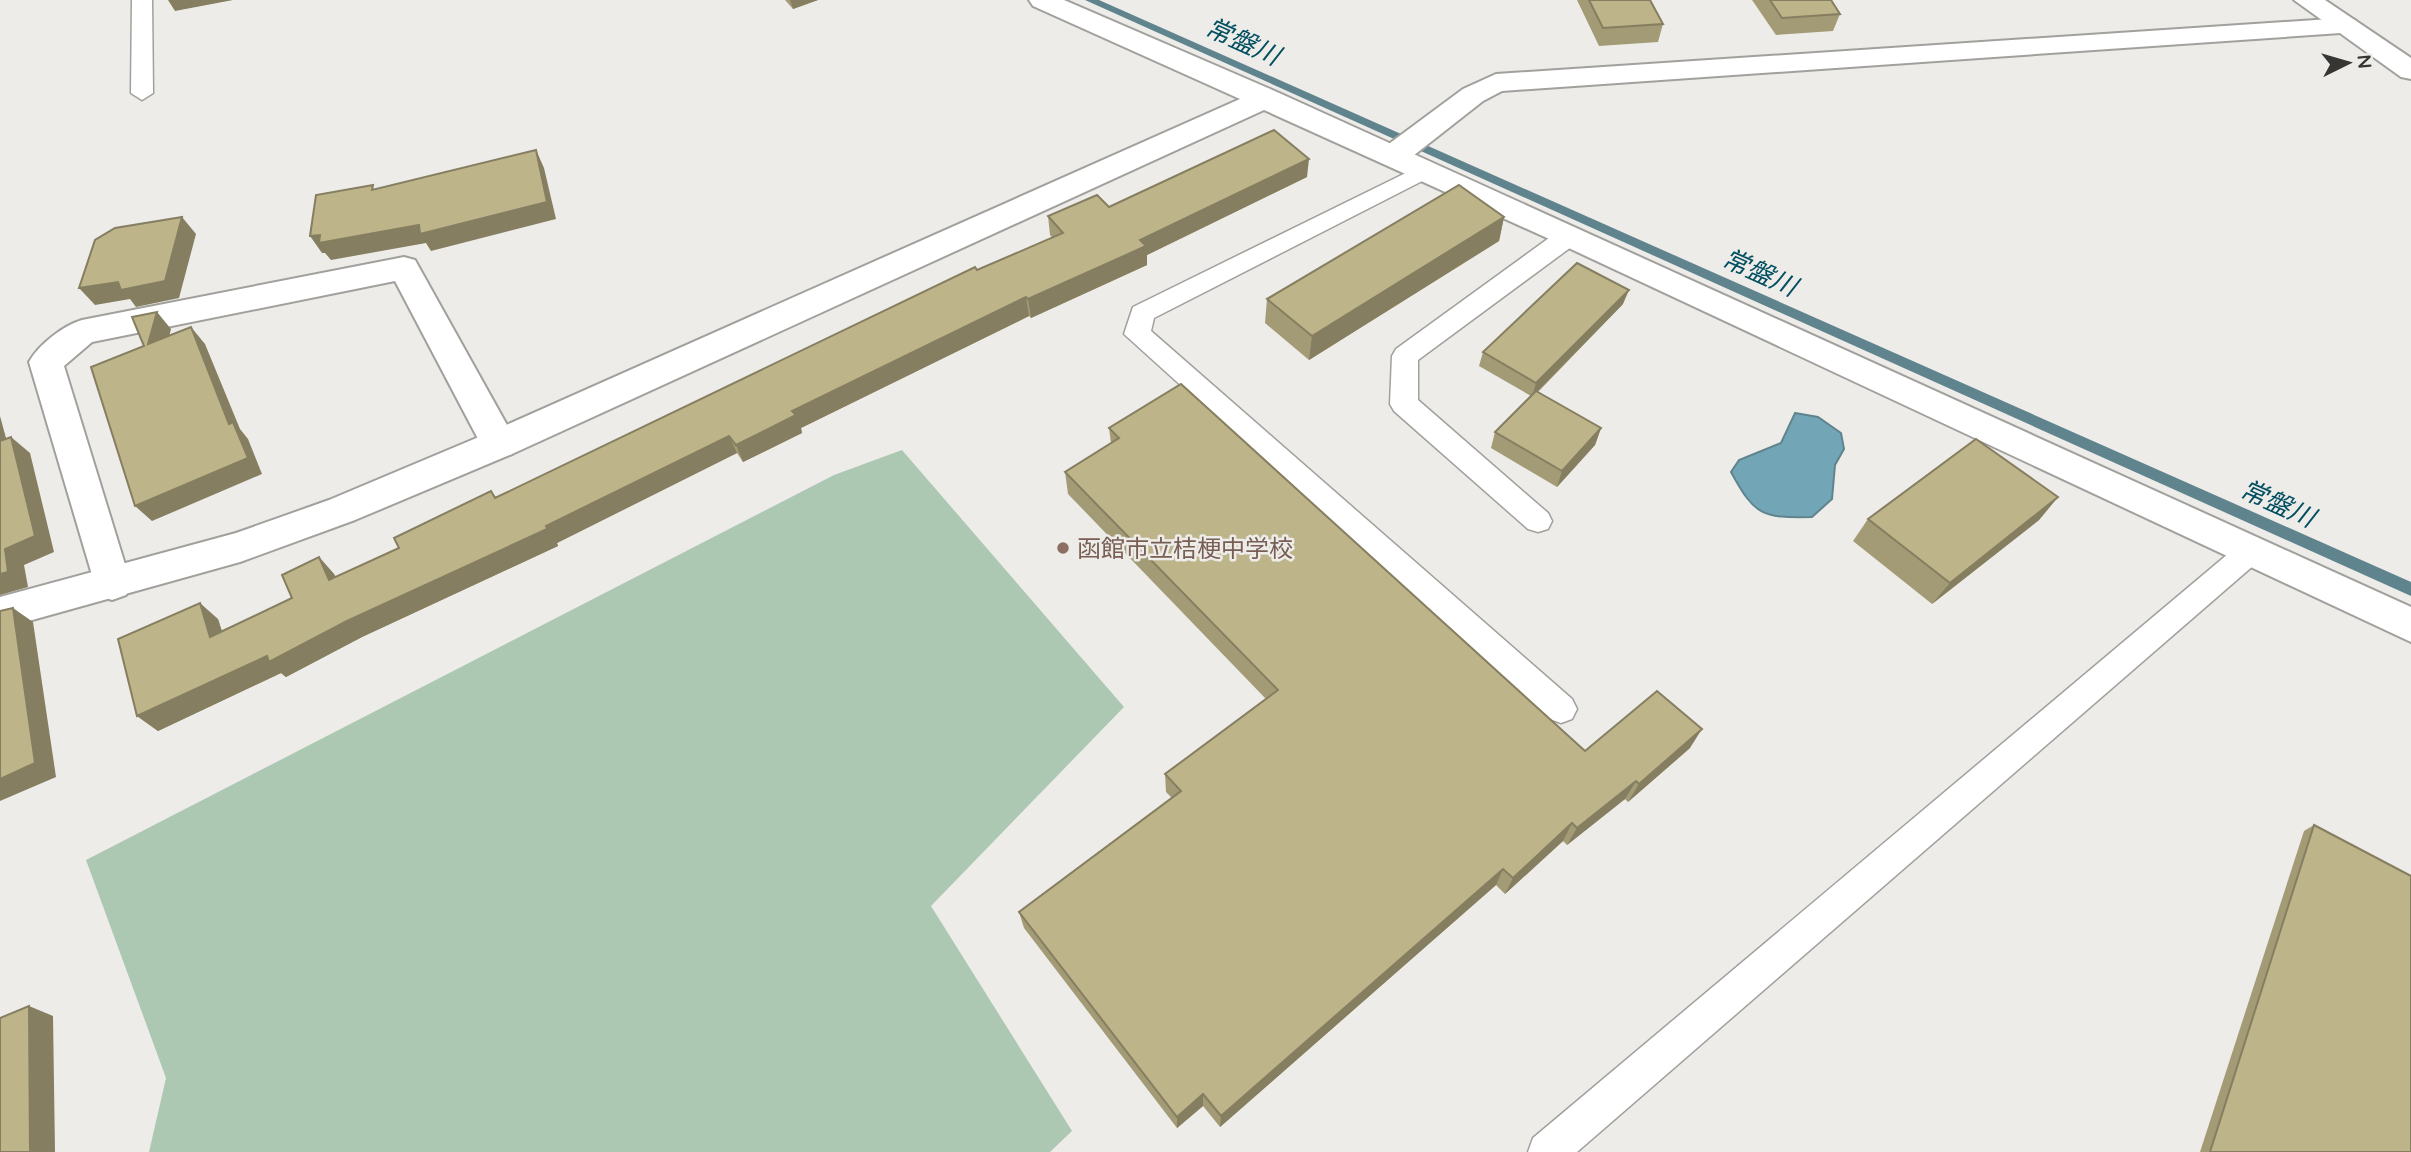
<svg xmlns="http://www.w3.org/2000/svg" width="2411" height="1152" viewBox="0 0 2411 1152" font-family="Quicksand,'Noto Sans JP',sans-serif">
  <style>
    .green { fill: #adc8b2 }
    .water { fill: #72a5b5; stroke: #60848e; stroke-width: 2 }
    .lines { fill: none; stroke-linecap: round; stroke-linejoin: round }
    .stream { fill: #60848e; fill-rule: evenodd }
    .service-casing { stroke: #a1a09d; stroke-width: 3 }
    .minor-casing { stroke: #a1a09d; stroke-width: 4 }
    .tertiary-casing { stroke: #a1a09d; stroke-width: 4 }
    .service { fill: #fff; fill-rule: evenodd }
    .minor { fill: #fff; fill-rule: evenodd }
    .tertiary { fill: #fff; fill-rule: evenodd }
    .wall { fill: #a39b76 }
    .shaded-wall { fill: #857e60 }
    .building { fill: #beb489; stroke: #857e60; stroke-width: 2 }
    .education-dot { fill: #8d6e63; stroke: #edece9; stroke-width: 2.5 }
    .labels { text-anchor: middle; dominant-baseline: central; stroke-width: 5; stroke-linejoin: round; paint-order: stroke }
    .education-label { font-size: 24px; fill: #785e54; stroke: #edece9; text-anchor: start }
    .water-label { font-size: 26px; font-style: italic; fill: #024f61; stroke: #edece9 }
  </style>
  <rect width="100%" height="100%" fill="#edece9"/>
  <polygon class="green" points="902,450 1124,707 931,906 1072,1131 1050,1152 149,1152 166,1078 86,860 834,475"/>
  <path class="water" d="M1795 413 1818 417 1841 433 1844 449 1835 465 1832 499 1812 517C1762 518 1755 516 1731 472L1739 460 1781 443Z"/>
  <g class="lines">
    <polygon class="stream" points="1085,0 1099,0 2411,582 2411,596"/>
    <defs>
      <g id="service">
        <polygon points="132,0 152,0 153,93 142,100 131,93"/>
        <polygon points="1424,164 1432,166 1436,171 1432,176 1154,318 1151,331 1572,699 1577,709 1572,719 1561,723 1550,719 1124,334 1133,307"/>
        <polygon points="1569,228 1578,230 1581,236 1578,242 1418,360 1418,400 1548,513 1552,521 1548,529 1538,532 1528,529 1394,411 1390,404 1392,356 1396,349 1560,230"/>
        <polygon points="2251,539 2261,543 2266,551 2261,559 1577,1152 1528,1152 1533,1138 2241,543"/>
      </g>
      <g id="minor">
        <polygon points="2345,18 2355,20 2359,26 2355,32 1502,91 1483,101 1404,163 1393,166 1382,163 1378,156 1382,149 1463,89 1496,74"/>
        <path d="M404 257 415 260 512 434 517 444 512 454 499 458 486 454 395 281 92 342 64 366 131 584 126 595 112 600 98 595 29 362C39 344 63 326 82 320Z"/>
      </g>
      <g id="tertiary">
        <polygon points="1029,0 1064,0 1277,92 2411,607 2411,642 1558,243 1264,110 512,454 355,520 240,562 0,629 0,597 236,533 329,500 486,434 1240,99 1033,6"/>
        <polygon points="2294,0 2325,0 2411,58 2411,79 2401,77"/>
      </g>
    </defs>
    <use href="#service" class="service-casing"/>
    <use href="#minor" class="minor-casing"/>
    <use href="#tertiary" class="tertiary-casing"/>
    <use href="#service" class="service"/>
    <use href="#minor" class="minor"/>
    <use href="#tertiary" class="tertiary"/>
  </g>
  <g class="wall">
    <polygon points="785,0 818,0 793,9"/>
    <polygon points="1577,0 1650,0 1663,24 1658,42 1599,46"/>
    <polygon points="1752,0 1831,0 1840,14 1833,31 1776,35"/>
    <polygon points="1307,177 1147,255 1147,265 1031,318 1029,316 801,428 802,433 743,462 737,453 557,543 558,546 362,637 286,677 281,673 158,731 137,716 218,619 222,632 292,598 319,557 334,574 336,577 399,548 491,491 496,497 1053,238 1050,235 1048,216"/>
    <polygon points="1504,217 1499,241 1309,360 1265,323 1267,299"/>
    <polygon points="1623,304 1538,392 1601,428 1595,445 1557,487 1491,448 1495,432 1531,396 1479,366 1483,352"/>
    <polygon points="1109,428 1585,751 1690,748 1628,802 1625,799 1567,845 1563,841 1505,894 1496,885 1220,1127 1203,1106 1177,1128 1024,928 1019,912 1172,798 1166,792 1165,774 1266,699 1068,494 1065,472 1111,443"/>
    <polygon points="2058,497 2039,520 1932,604 1853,541 1868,519"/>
    <polygon points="2314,825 2411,1152 2200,1152 2304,831"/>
  </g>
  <g class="shaded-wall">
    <polygon points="168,0 233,0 175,11"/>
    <polygon points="790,0 818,0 793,9"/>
    <polygon points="536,150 544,168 556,219 431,251 426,243 331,260 325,253 322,253 310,236"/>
    <polygon points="1309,159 1307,177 1147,255 1147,265 1031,318 1028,299 1140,240"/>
    <polygon points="182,217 196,234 179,298 136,307 130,299 95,305 79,288"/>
    <polygon points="1504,217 1499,241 1309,360 1312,336"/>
    <polygon points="1629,290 1623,304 1532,397 1536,383"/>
    <polygon points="1026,297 1029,316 801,428 802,433 743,462 736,445 792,411"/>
    <polygon points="157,312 171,329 163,361 148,344"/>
    <polygon points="191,327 205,344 240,429 248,439 262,474 152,521 135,506 229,424"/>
    <polygon points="0,416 12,460 0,449"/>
    <polygon points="1601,428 1595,445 1557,487 1562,471"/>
    <polygon points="729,436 737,453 557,543 558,546 362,637 286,677 281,673 158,731 137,716 267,656 347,621 546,526"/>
    <polygon points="11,437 30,453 54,552 24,565 28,587 0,595 0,574 5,549"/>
    <polygon points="2058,497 2039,520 1932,604 1950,583"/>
    <polygon points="319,557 334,574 345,597 329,580"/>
    <polygon points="200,603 218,619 229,653 210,637"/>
    <polygon points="13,608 33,622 56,777 0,801 0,779"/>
    <polygon points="1702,729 1690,748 1628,802 1639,784"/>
    <polygon points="1636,781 1625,799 1567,845 1577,828"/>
    <polygon points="1572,823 1563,841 1505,894 1513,878"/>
    <polygon points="1503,869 1496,885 1220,1127 1221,1116"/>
    <polygon points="29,1006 53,1016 55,1152 30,1152"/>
    <polygon points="1203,1094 1203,1106 1177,1128 1177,1117"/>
  </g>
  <g class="building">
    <polygon points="1589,0 1650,0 1663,24 1603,28"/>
    <polygon points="1770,0 1831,0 1840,14 1782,18"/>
    <polygon points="1274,130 1309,159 1140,240 1146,246 1028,299 1026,297 792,411 796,415 736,445 729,436 546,526 547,529 347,621 269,662 267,656 137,716 118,639 200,603 210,637 292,598 282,575 319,557 329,580 399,548 394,538 491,491 495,498 975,267 977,270 1063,233 1048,216 1097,195 1109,207"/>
    <polygon points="536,150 547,202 420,234 419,225 319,243 320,235 310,236 316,195 373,185 372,190"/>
    <polygon points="1459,185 1504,217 1312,336 1267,299"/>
    <polygon points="182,217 165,281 121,290 118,282 79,288 95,240 115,228"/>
    <polygon points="1577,263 1629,290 1536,383 1483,352"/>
    <polygon points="157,312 148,344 191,327 229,424 233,422 248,458 135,506 91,367 144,346 132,317"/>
    <polygon points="1181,384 1585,751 1657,691 1702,729 1639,784 1636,781 1577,828 1572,823 1513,878 1503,869 1221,1116 1203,1094 1177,1117 1019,912 1181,791 1165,774 1278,690 1065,472 1119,438 1109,428"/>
    <polygon points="1536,391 1601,428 1562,471 1495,432"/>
    <polygon points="11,437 35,536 5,549 8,572 0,574 0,441"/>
    <polygon points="1976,439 2058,497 1950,583 1868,519"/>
    <polygon points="13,608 35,763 0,779 0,611"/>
    <polygon points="2314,825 2411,876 2411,1152 2210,1152"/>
    <polygon points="29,1006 30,1152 0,1152 0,1018"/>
  </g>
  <circle class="education-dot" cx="1063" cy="548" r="7"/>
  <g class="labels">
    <g class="education-label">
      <text x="1077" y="548">函館市立桔梗中学校</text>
    </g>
    <g class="water-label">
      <text transform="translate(1243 41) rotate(24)">常盤川</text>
      <text transform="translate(1760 272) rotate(24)">常盤川</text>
      <text transform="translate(2278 503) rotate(24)">常盤川</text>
    </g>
  </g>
  <g transform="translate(2348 63) rotate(85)" stroke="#edece9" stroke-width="5" paint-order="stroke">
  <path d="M0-5L12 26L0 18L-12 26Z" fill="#363634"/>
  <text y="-10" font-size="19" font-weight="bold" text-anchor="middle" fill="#363634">N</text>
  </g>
</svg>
